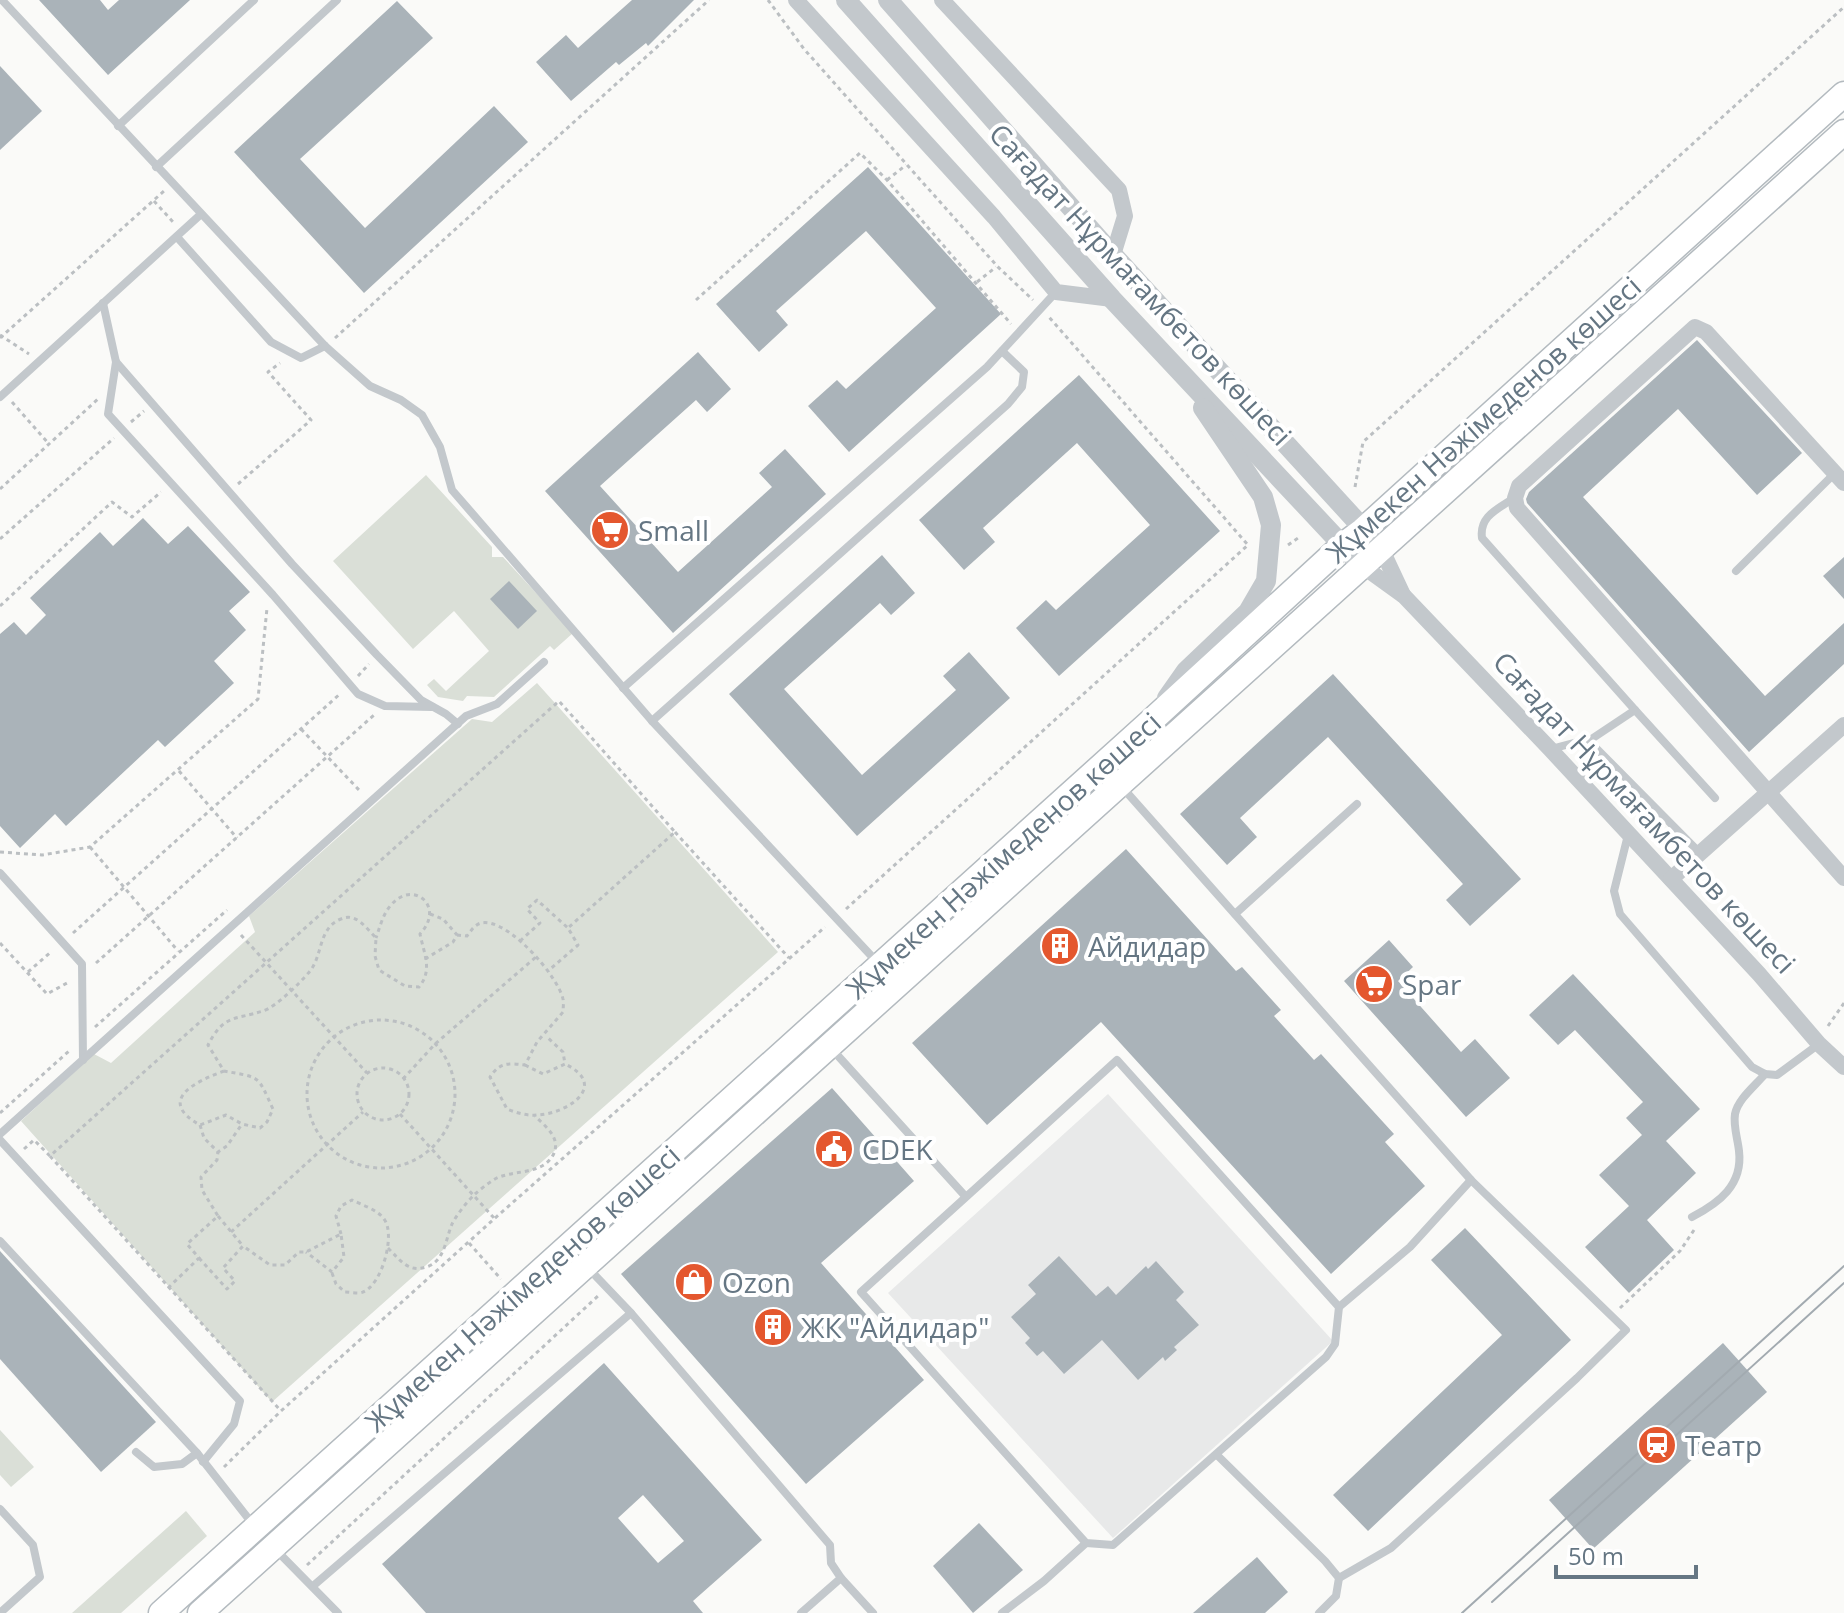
<svg xmlns="http://www.w3.org/2000/svg" width="1844" height="1613" viewBox="0 0 1844 1613" font-family="'Open Sans',sans-serif">
  <style>
    .built { fill: #e8e9e9 }
    .green { fill: #dadfd7 }
    .building { fill: #aab3b9; fill-rule: evenodd }
    .lines { fill: none; stroke-linecap: round; stroke-linejoin: round }
    .secondary-casing { stroke: #b3babf; stroke-width: 27 }
    .path { stroke: #bbbfc2; stroke-width: 3; stroke-dasharray: 4 4; stroke-linecap: butt }
    .service { stroke: #c3c8cc; stroke-width: 8 }
    .minor { stroke: #c3c8cc; stroke-width: 16 }
    .tertiary { stroke: #c3c8cc; stroke-width: 20 }
    .secondary { stroke: #fff; stroke-width: 24 }
    .tram { stroke: #a2aab0; stroke-width: 2 }
    .labels { text-anchor: middle; dominant-baseline: central; stroke-width: 8; stroke-linejoin: round; paint-order: stroke }
    .street-label { font-size: 28px; fill: #657683; stroke: #fff }
    .poi-label { font-size: 28px; fill: #657683; stroke: #fff; text-anchor: start }
  </style>
  <rect width="100%" height="100%" fill="#fafaf8"/>
  <polygon class="built" points="1108,1094 1333,1341 1113,1538 888,1293"/>
  <g class="green">
    <polygon points="426,475 492,547 492,557 503,557 573,633 554,650 550,646 494,697 467,696 463,701 438,697 427,685 434,679 446,691 489,651 454,611 413,649 333,561"/>
    <polygon points="537,683 778,952 272,1402 21,1121 94,1054 111,1063 255,932 249,916 472,719 492,722"/>
    <polygon points="0,1430 34,1467 11,1487 0,1475"/>
    <polygon points="186,1511 207,1536 121,1613 72,1613"/>
  </g>
  <g class="building">
    <polygon points="39,0 100,0 108,10 119,0 190,0 108,75"/>
    <polygon points="632,0 694,0 648,46 646,43 619,65 616,62 571,101 536,62 566,35 578,48"/>
    <polygon points="397,1 433,38 300,159 365,228 494,106 528,142 364,293 234,152"/>
    <polygon points="0,66 42,111 0,150"/>
    <polygon points="868,167 1001,314 849,452 808,406 837,380 846,389 936,308 866,231 776,311 788,325 759,352 716,304"/>
    <polygon points="1697,340 1802,453 1757,495 1678,409 1583,497 1765,696 1844,623 1844,664 1749,752 1527,503 1526,499 1529,492"/>
    <polygon points="698,352 731,389 707,412 696,400 600,486 678,572 772,487 759,473 785,449 826,494 673,633 545,491"/>
    <polygon points="1079,375 1220,531 1059,676 1016,628 1046,600 1056,610 1150,525 1077,443 983,528 995,542 964,570 919,520"/>
    <polygon points="143,518 168,544 188,526 250,592 229,611 246,630 214,661 234,683 165,747 158,740 66,826 55,814 20,848 0,826 0,634 14,622 26,635 46,615 30,598 100,532 113,546"/>
    <polygon points="882,555 915,593 891,615 880,603 784,689 862,775 956,690 943,676 969,652 1010,698 857,836 729,694"/>
    <polygon points="1844,557 1844,599 1823,576"/>
    <polygon points="509,581 537,611 518,629 490,599"/>
    <polygon points="1333,674 1521,879 1470,926 1446,900 1463,884 1328,737 1240,818 1257,837 1227,865 1180,814"/>
    <polygon points="1126,849 1236,971 1242,967 1281,1010 1274,1016 1314,1060 1321,1054 1394,1134 1385,1142 1425,1186 1331,1274 1101,1022 987,1125 912,1043"/>
    <polygon points="1389,940 1413,967 1398,981 1461,1052 1475,1039 1510,1078 1466,1117 1344,981"/>
    <polygon points="1573,974 1700,1109 1666,1141 1696,1173 1647,1220 1674,1250 1629,1293 1585,1247 1629,1206 1599,1175 1642,1135 1626,1118 1643,1102 1575,1030 1558,1045 1529,1015"/>
    <polygon points="832,1088 914,1181 821,1263 924,1380 806,1484 621,1274"/>
    <polygon points="1465,1228 1571,1340 1368,1531 1333,1495 1502,1335 1431,1260"/>
    <polygon points="0,1251 156,1422 101,1472 0,1359"/>
    <polygon points="1059,1256 1096,1296 1108,1286 1116,1295 1146,1266 1148,1269 1156,1261 1184,1292 1176,1300 1199,1325 1174,1347 1177,1350 1165,1361 1163,1357 1138,1380 1102,1340 1064,1374 1043,1351 1037,1356 1025,1343 1030,1338 1011,1317 1036,1294 1028,1285"/>
    <polygon points="1723,1343 1767,1392 1593,1549 1549,1500"/>
    <path d="M604 1363 762 1540 693 1601 703 1613H426L382 1564ZM643 1495 684 1541 658 1563 618 1518Z"/>
    <polygon points="979,1523 1023,1570 973,1613 933,1566"/>
    <polygon points="1257,1557 1288,1592 1265,1613 1193,1613"/>
  </g>
  <g class="lines">
    <defs>
      <g id="secondary">
        <polyline points="161,1613 1150,722 1343,545 1363,530 1844,94"/>
        <polyline points="200,1613 1844,132"/>
      </g>
    </defs>
    <use href="#secondary" class="secondary-casing"/>
    <g class="path">
      <polyline points="768,0 804,49 997,266 1033,300"/>
      <polyline points="887,180 906,165"/>
      <polyline points="154,201 173,222"/>
      <polyline points="977,282 996,267"/>
      <polyline points="696,300 860,153 887,180 1011,324"/>
      <polyline points="0,335 29,354"/>
      <polyline points="0,338 164,191"/>
      <polyline points="335,338 709,0"/>
      <polyline points="12,402 49,444"/>
      <polyline points="131,422 144,411"/>
      <polyline points="238,484 311,420 268,372 280,363"/>
      <polyline points="1355,487 1363,442 1844,7"/>
      <polyline points="0,489 98,399"/>
      <polyline points="0,539 114,438"/>
      <polyline points="1288,545 1298,538"/>
      <polyline points="0,606 112,502 132,517 161,492"/>
      <polyline points="358,676 369,664"/>
      <polyline points="301,729 360,791"/>
      <polyline points="179,771 237,838"/>
      <polyline points="675,832 789,958"/>
      <polyline points="90,847 178,951"/>
      <polyline points="0,852 42,855 90,847 258,699 267,608"/>
      <polyline points="846,909 1248,545 1049,317"/>
      <polyline points="73,933 341,693"/>
      <polyline points="241,935 367,1073"/>
      <path d="M457 935 467 936C471 931 474 925 481 923 507 917 558 976 563 999 564 1003 563 1008 563 1012L537 1042 525 1065C508 1063 500 1062 490 1077L507 1109C517 1113 527 1116 538 1115 569 1113 609 1085 565 1064"/>
      <polyline points="520,941 540,923 527,909 537,900 568,928"/>
      <polyline points="0,943 47,994 67,983"/>
      <polyline points="425,959 453,942 457,935 443,919 430,914"/>
      <polyline points="96,963 374,715"/>
      <polyline points="28,972 52,951"/>
      <circle cx="381" cy="1094" r="74"/>
      <polyline points="1828,1026 1844,1003"/>
      <polyline points="95,1027 227,910"/>
      <polyline points="525,1065 543,1074 565,1064 563,1052 546,1036"/>
      <circle cx="383" cy="1094" r="26"/>
      <path d="M224 1071C197 1081 155 1100 200 1125L226 1115 242 1124 260 1128 267 1122 273 1109C257 1075 262 1078 224 1071L208 1045C224 1014 235 1020 263 1011 276 1007 301 982 310 971 323 955 318 928 341 919 356 912 366 928 376 938L375 956 379 970 405 986 419 987C433 970 424 954 420 934 446 906 413 880 392 904 383 913 380 927 376 938"/>
      <polyline points="403,1079 435,1044 536,957"/>
      <polyline points="0,1113 69,1051"/>
      <polyline points="400,1114 494,1218"/>
      <polyline points="200,1125 204,1138 218,1152 227,1146 242,1124"/>
      <polyline points="24,1149 34,1140 50,1156 559,701 675,832 568,928 578,945 548,971"/>
      <polyline points="50,1156 281,1411"/>
      <polyline points="218,1216 243,1246"/>
      <polyline points="231,1232 363,1112"/>
      <polyline points="469,1243 501,1279"/>
      <path d="M388 1248C401 1261 409 1274 429 1266 445 1259 446 1238 452 1224 457 1214 467 1202 475 1194 481 1189 488 1183 495 1179 511 1170 540 1175 552 1157 563 1139 546 1127 535 1116"/>
      <polyline points="199,1258 227,1289 235,1281 223,1268 243,1246 270,1265 285,1265 299,1252 306,1252 341,1234 344,1257 332,1272 306,1252"/>
      <path d="M332 1273 336 1284 345 1292C350 1292 359 1294 363 1292 382 1285 396 1234 384 1219 378 1210 362 1205 352 1200L341 1206 336 1216 341 1234"/>
      <polyline points="168,1288 199,1258 187,1244 218,1216 202,1190 201,1177 217,1160 218,1152"/>
      <polyline points="1620,1308 1680,1251 1694,1230"/>
      <polyline points="224,1467 281,1411 494,1219 825,927"/>
      <polyline points="307,1565 598,1296"/>
    </g>
    <g class="service">
      <polyline points="2,0 325,346 370,386 401,400 422,415 440,447 452,490 652,721 878,963"/>
      <polyline points="118,126 254,0"/>
      <polyline points="156,167 337,0"/>
      <polyline points="177,237 271,342 301,358 325,346"/>
      <polyline points="103,303 116,362 292,564 377,655 421,700 446,714 458,724"/>
      <polyline points="116,362 108,414 273,595 358,694 385,706 432,707"/>
      <polyline points="0,397 200,215"/>
      <path d="M1514 498C1498 509 1479 516 1482 538L1635 710 1587 742"/>
      <polyline points="1736,571 1835,473"/>
      <polyline points="623,688 987,367 1056,292"/>
      <polyline points="1635,710 1715,798"/>
      <polyline points="652,721 1008,404 1022,387 1024,372 1002,351"/>
      <polyline points="1551,749 1581,741 1594,746 1700,853"/>
      <polyline points="1122,787 1471,1180 1626,1330 1577,1378 1391,1548 1339,1578"/>
      <polyline points="1628,835 1614,891 1620,914 1752,1067 1765,1074 1777,1075 1819,1044"/>
      <polyline points="0,873 82,964 83,1060"/>
      <polyline points="1235,914 1357,804"/>
      <polyline points="830,1047 966,1197 861,1292 1086,1543 1113,1545 1326,1357 1335,1344 1339,1307 1117,1060 966,1197"/>
      <polyline points="0,1134 466,716 497,704 544,662"/>
      <polyline points="0,1140 240,1401 234,1424 203,1462"/>
      <path d="M1692 1217C1719 1203 1743 1185 1739 1151 1738 1140 1733 1126 1735 1114 1738 1099 1755 1086 1765 1074"/>
      <polyline points="0,1241 197,1453 255,1527"/>
      <polyline points="589,1269 631,1313 830,1545 831,1563 841,1578 801,1613"/>
      <polyline points="1339,1307 1410,1247 1471,1180"/>
      <polyline points="136,1452 154,1467 182,1464 197,1453"/>
      <polyline points="1217,1455 1325,1561 1339,1578 1336,1596 1319,1613"/>
      <polyline points="0,1509 33,1545 40,1577 0,1613"/>
      <polyline points="275,1549 338,1613"/>
      <polyline points="841,1578 873,1613"/>
      <polyline points="313,1586 631,1313"/>
      <polyline points="1002,1613 1044,1581 1086,1543"/>
    </g>
    <g class="minor">
      <polyline points="796,0 994,217 1056,292 1112,299"/>
      <polyline points="942,0 1119,190 1125,216 1113,255"/>
      <polyline points="1844,483 1706,332 1695,327 1519,486 1515,498 1517,508 1844,878"/>
      <polyline points="1381,548 1403,595"/>
      <polyline points="1361,565 1404,596 1550,749 1759,974 1819,1044 1844,1067"/>
      <polyline points="1671,879 1844,725"/>
    </g>
    <g class="tertiary">
      <polyline points="846,0 1112,299 1361,565"/>
      <polyline points="888,0 1113,255 1381,548"/>
      <polyline points="1167,698 1186,671 1248,612 1266,581 1271,525 1263,497 1203,408"/>
    </g>
    <use href="#secondary" class="secondary"/>
    <g class="tram">
      <polyline points="1492,1602 1844,1283"/>
      <polyline points="1462,1613 1844,1266"/>
    </g>
  </g>
  <defs>
    <symbol id="supermarket-disc" viewBox="-11 -11 22 22"><circle r="9.5" fill="#e4572e" stroke="#fff"/><path d="M-6-5.5h2.5l.6 2H6L4.5 2H-2.5L-4.4-4H-6ZM-1.5 3.2a1.3 1.3 0 1 0 .1 0ZM3 3.2a1.3 1.3 0 1 0 .1 0Z" fill="#fff"/></symbol>
    <symbol id="building-disc" viewBox="-11 -11 22 22"><circle r="9.5" fill="#e4572e" stroke="#fff"/><path d="M-4-6H4V6H1V3H-1V6H-4ZM-2.5-4.3h1.7v1.8h-1.7ZM.8-4.3h1.7v1.8H.8ZM-2.5-1h1.7V.8h-1.7ZM.8-1h1.7V.8H.8Z" fill="#fff"/></symbol>
    <symbol id="civic-disc" viewBox="-11 -11 22 22"><circle r="9.5" fill="#e4572e" stroke="#fff"/><path d="M-.6-6.5H3V-4.5H.6V-3L4-1V1h2V6H-6V1h2V-1L-.6-3ZM-1.2 2.5V6h2.4V2.5Z" fill="#fff"/></symbol>
    <symbol id="shop-disc" viewBox="-11 -11 22 22"><circle r="9.5" fill="#e4572e" stroke="#fff"/><path d="M-5-2.5h2.3a2.7 3.5 0 0 1 5.4 0H5L5.5 6h-11ZM-1.5-2.5h3a1.5 2.3 0 0 0-3 0Z" fill="#fff"/></symbol>
    <symbol id="station-disc" viewBox="-11 -11 22 22"><circle r="9.5" fill="#e4572e" stroke="#fff"/><path d="M-3-6H3Q5-6 5-4V2Q5 4 3 4L4.5 6H3L1.5 4h-3L-3 6H-4.5L-3 4Q-5 4-5 2V-4Q-5-6-3-6ZM-3.5-4v3h7v-3ZM-3.5 1v1.5H-2V1ZM2 1v1.5H3.5V1Z" fill="#fff"/></symbol>
  </defs>
  <g fill-rule="evenodd">
    <use href="#supermarket-disc" x="588" y="508" width="44" height="44"/>
    <use href="#building-disc" x="1038" y="924" width="44" height="44"/>
    <use href="#supermarket-disc" x="1352" y="962" width="44" height="44"/>
    <use href="#civic-disc" x="812" y="1127" width="44" height="44"/>
    <use href="#shop-disc" x="672" y="1260" width="44" height="44"/>
    <use href="#building-disc" x="751" y="1305" width="44" height="44"/>
    <use href="#station-disc" x="1635" y="1423" width="44" height="44"/>
  </g>
  <g class="labels">
    <g class="street-label">
      <text transform="translate(1141 284) rotate(47)">Сағадат Нұрмағамбетов көшесі</text>
      <text transform="translate(1483 419) rotate(-42)">Жұмекен Нәжімеденов көшесі</text>
      <text transform="translate(1645 812) rotate(47)">Сағадат Нұрмағамбетов көшесі</text>
      <text transform="translate(1003 855) rotate(-42)">Жұмекен Нәжімеденов көшесі</text>
      <text transform="translate(522 1288) rotate(-42)">Жұмекен Нәжімеденов көшесі</text>
    </g>
    <g class="poi-label">
      <text x="638" y="530">Small</text>
      <text x="1088" y="946">Айдидар</text>
      <text x="1402" y="984">Spar</text>
      <text x="862" y="1149">CDEK</text>
      <text x="722" y="1282">Ozon</text>
      <text x="801" y="1327">ЖК "Айдидар"</text>
      <text x="1685" y="1445">Театр</text>
    </g>
  </g>
  <path d="M1556 1565v12h140v-12" fill="none" stroke="#657683" stroke-width="4"/>
  <text x="1568" y="1565" font-size="24" fill="#657683" stroke="#ffffff" stroke-width="6" paint-order="stroke">50 m</text>
</svg>
